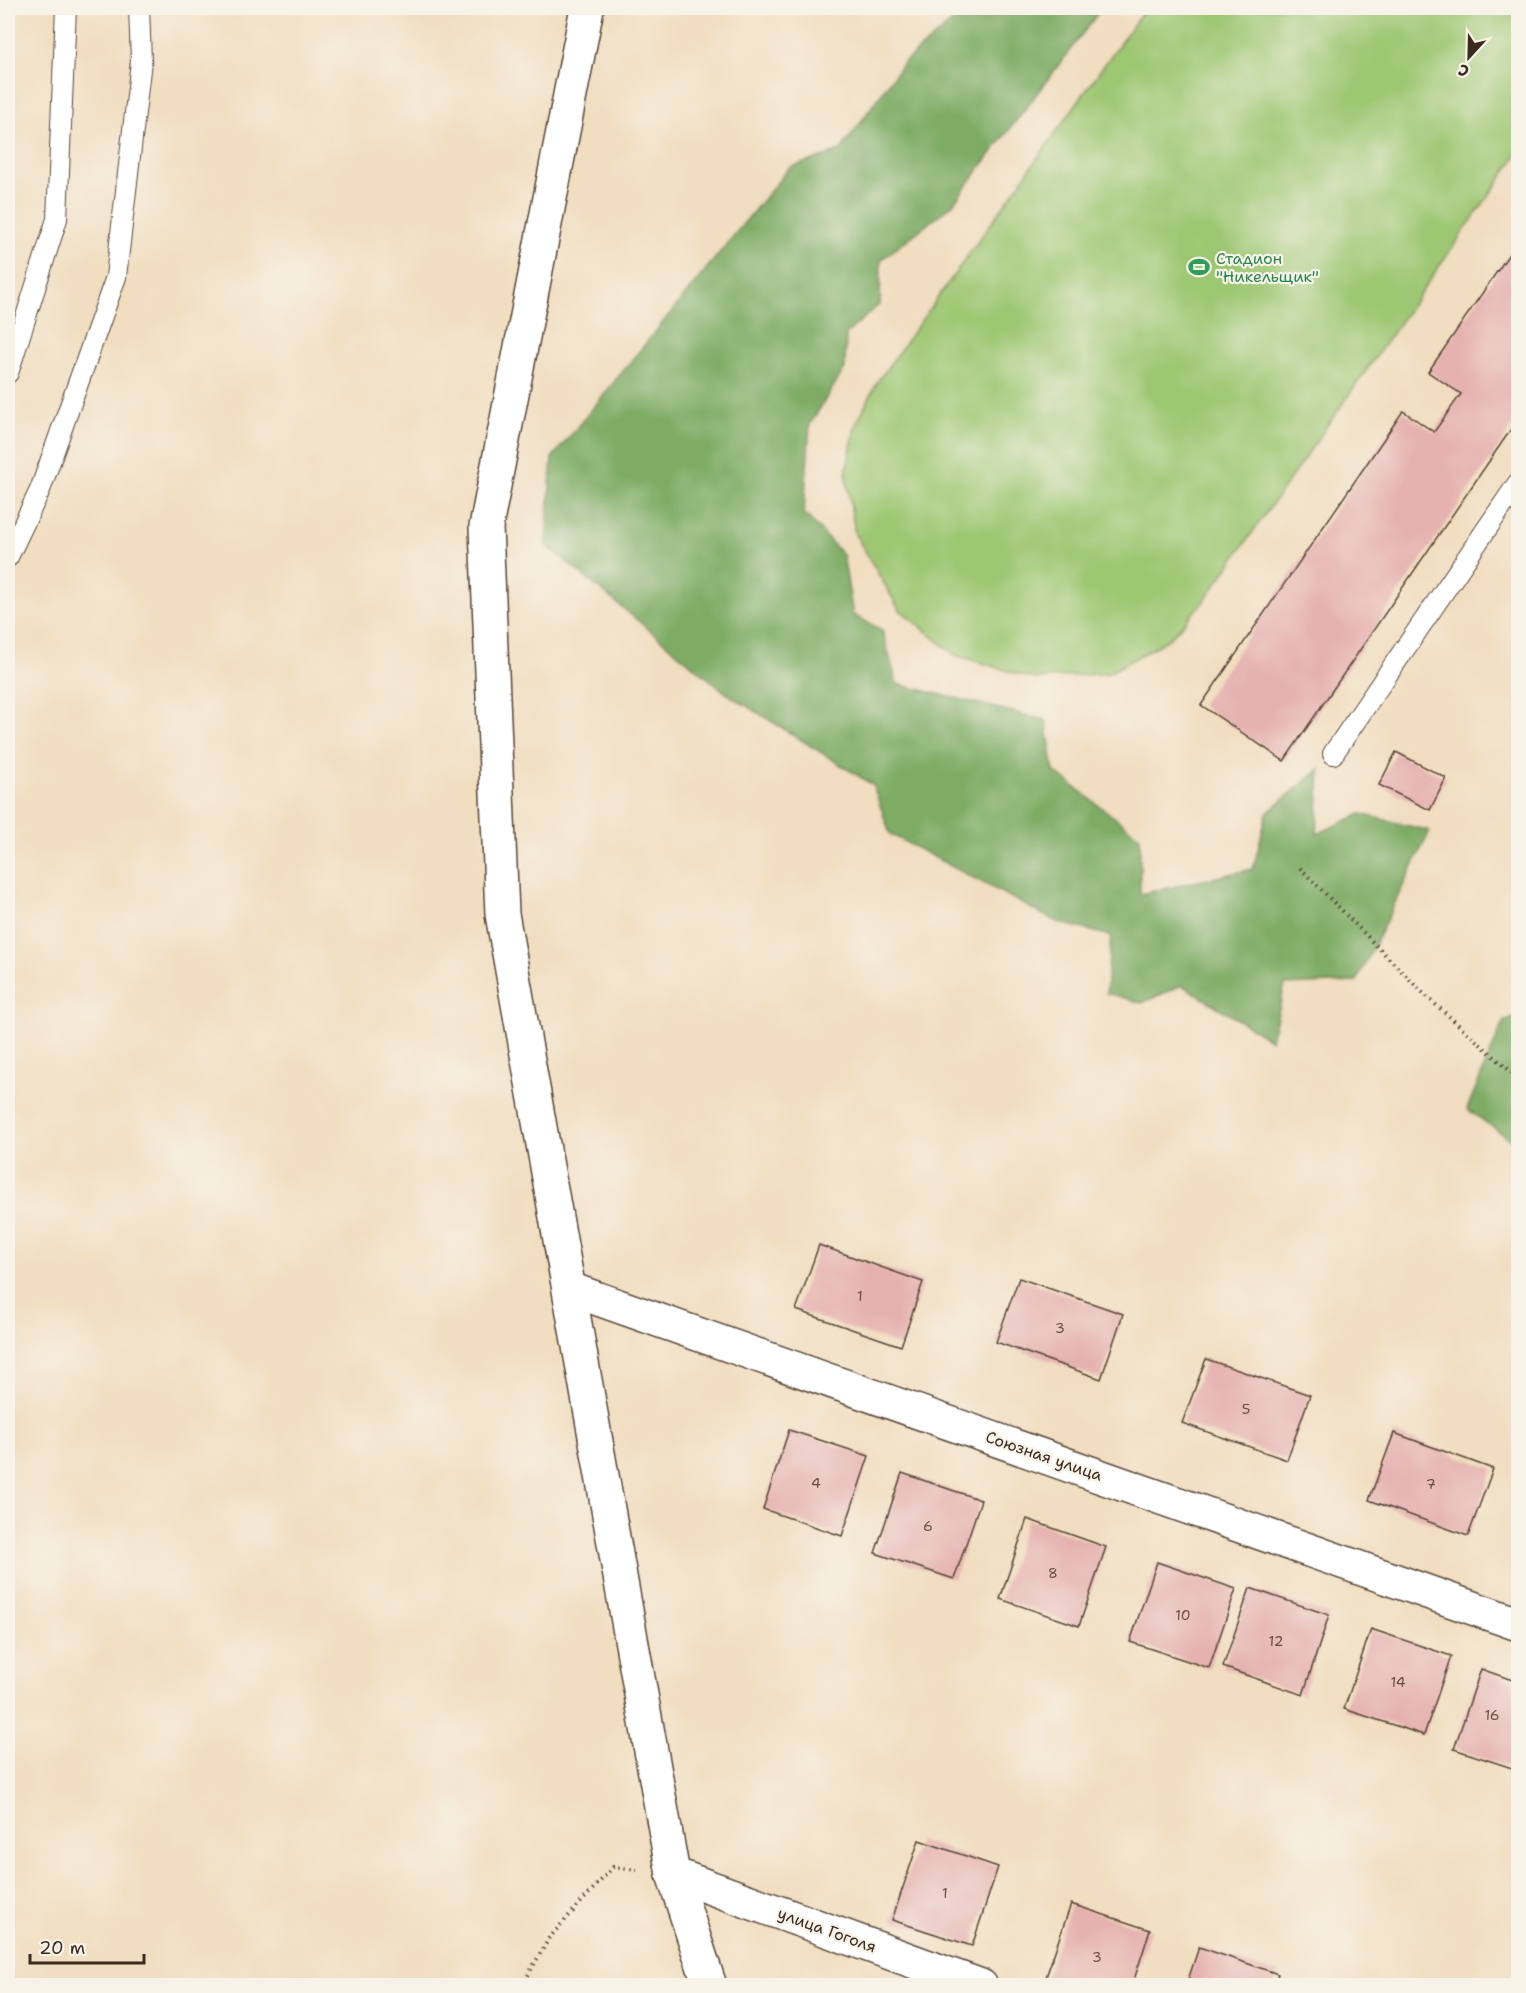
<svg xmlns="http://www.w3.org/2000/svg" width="1526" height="1993" viewBox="0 0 1526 1993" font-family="'Shantell Sans',sans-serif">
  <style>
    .green { fill: #9ec773; stroke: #6c7848; stroke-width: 1.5 }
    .forest { fill: #7eac65; stroke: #5c6b42; stroke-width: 1.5 }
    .building { fill: #e6b2b0 }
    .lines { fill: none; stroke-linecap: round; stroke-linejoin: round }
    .lane-casing { stroke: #564536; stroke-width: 22 }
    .street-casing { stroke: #564536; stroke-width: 36 }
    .path { stroke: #564536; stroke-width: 4; stroke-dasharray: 1.5 4.5; stroke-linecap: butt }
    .lane { stroke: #fff; stroke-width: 20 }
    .street { stroke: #fff; stroke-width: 33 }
    .labels { text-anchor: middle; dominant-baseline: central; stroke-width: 4.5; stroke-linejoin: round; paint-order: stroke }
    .number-label { font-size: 14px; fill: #664c42 }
    .leisure-label { font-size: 16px; fill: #27864d; stroke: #f7f3e8; text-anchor: start }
    .street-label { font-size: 16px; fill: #3b2a1e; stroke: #f7f3e8 }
  </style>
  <rect width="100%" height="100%" fill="#f7f3e8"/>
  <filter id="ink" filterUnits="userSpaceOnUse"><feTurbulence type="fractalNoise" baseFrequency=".0167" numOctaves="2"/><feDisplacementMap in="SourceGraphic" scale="12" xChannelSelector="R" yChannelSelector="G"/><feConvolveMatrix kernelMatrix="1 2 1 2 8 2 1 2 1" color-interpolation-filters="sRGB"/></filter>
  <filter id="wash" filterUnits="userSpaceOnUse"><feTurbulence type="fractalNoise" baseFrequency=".008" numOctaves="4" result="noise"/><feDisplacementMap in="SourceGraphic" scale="24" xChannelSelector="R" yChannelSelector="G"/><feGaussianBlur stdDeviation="1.35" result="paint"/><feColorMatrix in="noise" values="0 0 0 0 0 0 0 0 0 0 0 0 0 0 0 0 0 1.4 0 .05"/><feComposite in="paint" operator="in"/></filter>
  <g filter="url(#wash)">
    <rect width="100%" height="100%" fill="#f1ddbf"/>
    <polygon class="green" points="1145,8 1518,8 1518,154 1205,600 1169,639 1109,673 1035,679 955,655 899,609 855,534 846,475 855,426 878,381"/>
    <g class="forest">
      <polygon points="969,8 1102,8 952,205 881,260 880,304 846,334 845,368 810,424 804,513 843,555 853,615 882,630 897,684 1046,720 1054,771 1140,837 1140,894 1253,869 1267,813 1320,769 1317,834 1361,814 1430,831 1356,982 1285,985 1271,1040 1182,985 1142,1003 1106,993 1111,936 1057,922 890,834 873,785 726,693 546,545 552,458 789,168 840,151 903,63"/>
      <polygon points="1518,1017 1518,1145 1467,1109 1504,1021"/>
    </g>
    <g id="blocks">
      <g class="building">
        <polygon points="1518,241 1518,419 1284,761 1201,705 1403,411 1434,432 1461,394 1428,372"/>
        <polygon points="1396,752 1446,778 1430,810 1379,785"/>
        <polygon points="819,1245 923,1282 901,1346 796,1310"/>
        <polygon points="1019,1278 1123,1314 1101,1379 996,1342"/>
        <polygon points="1206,1359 1310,1395 1287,1460 1182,1423"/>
        <polygon points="789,1430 869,1456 842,1536 763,1509"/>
        <polygon points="1394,1433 1493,1469 1468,1536 1369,1500"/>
        <polygon points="902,1473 981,1500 954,1579 875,1553"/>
        <polygon points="1027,1519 1106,1547 1079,1626 1000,1599"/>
        <polygon points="1157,1562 1236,1589 1209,1668 1130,1642"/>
        <polygon points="1250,1588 1329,1615 1303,1695 1223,1667"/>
        <polygon points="1371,1629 1451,1656 1424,1735 1344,1709"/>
        <polygon points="1481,1669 1518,1682 1518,1770 1454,1749"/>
        <polygon points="919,1840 998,1867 972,1946 892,1920"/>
        <polygon points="1071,1904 1150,1930 1132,1986 1044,1983"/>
        <polygon points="1199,1947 1278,1974 1274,1986 1186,1986"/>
      </g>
    </g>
  </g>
  <g filter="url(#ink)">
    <use href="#blocks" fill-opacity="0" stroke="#564536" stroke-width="1.5"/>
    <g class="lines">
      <defs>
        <g id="lane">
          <polyline points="8,373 57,219 66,8"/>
          <polyline points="8,557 40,490 116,277 141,61 139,8"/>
          <polyline points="1333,754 1518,483"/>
        </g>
        <g id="street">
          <polyline points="587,8 486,527 502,914 673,1874 710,1986"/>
          <polyline points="570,1289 1518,1624"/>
          <polyline points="673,1874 981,1986"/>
        </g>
      </defs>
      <use href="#lane" class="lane-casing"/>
      <use href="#street" class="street-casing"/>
      <g class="path">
        <polyline points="1300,868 1424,994 1518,1078"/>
        <polyline points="522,1986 549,1938 613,1867 637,1870"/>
      </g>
      <use href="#lane" class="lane"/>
      <use href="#street" class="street"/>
    </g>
  </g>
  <defs>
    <symbol id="stadium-bare" viewBox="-9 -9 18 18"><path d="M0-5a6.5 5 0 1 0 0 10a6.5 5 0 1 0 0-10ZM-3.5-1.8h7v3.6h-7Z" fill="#2e9e5b" stroke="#f7f3e8" stroke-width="2.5" paint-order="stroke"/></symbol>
  </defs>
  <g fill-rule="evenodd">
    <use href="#stadium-bare" x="1184" y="252" width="30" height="30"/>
  </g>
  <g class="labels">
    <g class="number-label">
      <text x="860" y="1296">1</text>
      <text x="1060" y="1328">3</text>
      <text x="1246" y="1409">5</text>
      <text x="816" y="1483">4</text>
      <text x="1431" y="1484">7</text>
      <text x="928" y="1526">6</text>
      <text x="1053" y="1573">8</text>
      <text x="1183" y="1615">10</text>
      <text x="1276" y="1641">12</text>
      <text x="1398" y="1682">14</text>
      <text x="1492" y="1715">16</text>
      <text x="945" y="1893">1</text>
      <text x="1097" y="1957">3</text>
    </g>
    <g class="leisure-label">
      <text x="1216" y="258">Стадион<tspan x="1216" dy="18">"Никельщик"</tspan></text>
    </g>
    <g class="street-label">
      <text transform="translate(1044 1456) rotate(19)">Союзная улица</text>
      <text transform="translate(827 1930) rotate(20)">улица Гоголя</text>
    </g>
  </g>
  <rect width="1526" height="1993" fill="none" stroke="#f7f3e8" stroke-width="30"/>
  <g transform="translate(1469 57) rotate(202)" stroke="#f7f3e8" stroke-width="4.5" paint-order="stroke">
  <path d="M0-4.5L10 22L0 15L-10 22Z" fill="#3b2a1e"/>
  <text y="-9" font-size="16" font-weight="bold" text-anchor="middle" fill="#3b2a1e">С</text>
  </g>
  <path d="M30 1954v9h114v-9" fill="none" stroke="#3b2a1e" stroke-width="3"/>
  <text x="39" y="1954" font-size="18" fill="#3b2a1e" stroke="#f7f3e8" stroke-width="4.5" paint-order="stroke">20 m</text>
</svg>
